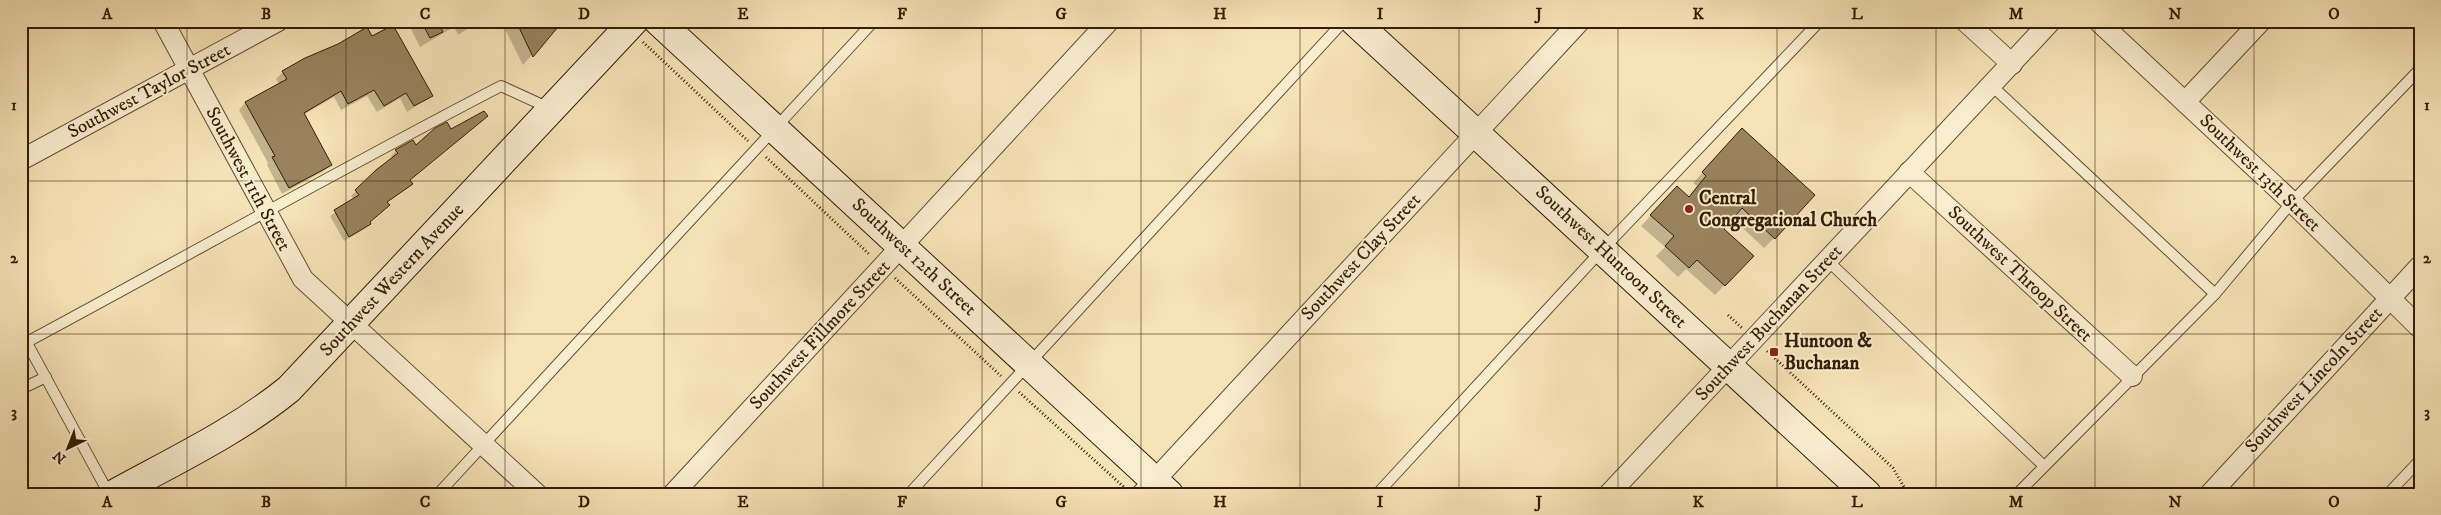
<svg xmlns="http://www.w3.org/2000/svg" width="2441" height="515" viewBox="0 0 2441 515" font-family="'IM FELL DW Pica',serif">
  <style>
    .shadow { fill: #0003 }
    .building { fill: #99835f; stroke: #351c00 }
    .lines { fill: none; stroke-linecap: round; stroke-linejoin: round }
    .lane-casing { stroke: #654e2e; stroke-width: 12 }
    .street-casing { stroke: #654e2e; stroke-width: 22 }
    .secondary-casing { stroke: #351c00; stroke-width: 30 }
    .path { stroke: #351c00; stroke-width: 3; stroke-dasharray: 1 2.5; stroke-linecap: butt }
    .lane { stroke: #f9edd0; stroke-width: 10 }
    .street { stroke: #f9edd0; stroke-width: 20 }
    .secondary { stroke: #f9edd0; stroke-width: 28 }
    .grid { fill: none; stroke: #351c00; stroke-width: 1; stroke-opacity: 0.55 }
    .poi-dot { fill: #8f2418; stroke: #f9edd0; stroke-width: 2 }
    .labels { text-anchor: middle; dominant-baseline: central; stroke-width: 4; stroke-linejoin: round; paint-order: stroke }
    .street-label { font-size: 19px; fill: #351c00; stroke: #f9edd0 }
    .poi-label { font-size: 19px; font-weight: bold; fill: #351c00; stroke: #f9edd0; text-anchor: start }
    .neatline { fill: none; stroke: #351c00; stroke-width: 2 }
    .grid-label { font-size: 16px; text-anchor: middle; font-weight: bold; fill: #351c00 }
  </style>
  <rect width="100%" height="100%" fill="#f6e3b7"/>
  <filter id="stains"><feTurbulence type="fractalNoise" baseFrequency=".004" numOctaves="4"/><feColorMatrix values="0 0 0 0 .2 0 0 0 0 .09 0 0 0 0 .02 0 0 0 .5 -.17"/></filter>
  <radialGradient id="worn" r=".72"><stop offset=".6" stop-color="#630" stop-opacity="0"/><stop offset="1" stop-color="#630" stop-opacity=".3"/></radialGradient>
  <g class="shadow">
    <polygon points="407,21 480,21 458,35 454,27 420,47"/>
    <polygon points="504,21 562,21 523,65 502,23"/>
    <polygon points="371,38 431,96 407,112 400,98 377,112 367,96 341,110 334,97 303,115 330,165 324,171 282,194 267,165 268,163 239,110 245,103 280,85 276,79 283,72 305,59"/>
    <polygon points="1732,140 1774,238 1764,248 1732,218 1722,229 1752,256 1715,295 1686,269 1678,277 1656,256 1665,247 1641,226 1667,198 1688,198 1697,186 1693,183"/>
    <polygon points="413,142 406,189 386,203 364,229 344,241 330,216 354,200 351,196 377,171 393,159 391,156 396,151"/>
  </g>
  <g class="building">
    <polygon points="421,21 437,21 443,32 430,38"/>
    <polygon points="516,21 563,21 533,57"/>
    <polygon points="393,25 433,96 414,106 406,93 384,106 374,90 348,104 341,91 304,113 332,165 289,188 272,157 275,156 245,102 287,79 282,71 305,58 338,44 367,27 372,36"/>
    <polygon points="484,111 488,116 410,180 413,184 387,202 390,205 370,222 371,224 349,237 334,210 359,195 355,190 376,170 398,153 395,150 413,140 416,145 435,128 447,122 451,129"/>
    <polygon points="1742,128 1815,195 1775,239 1742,208 1724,229 1754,256 1725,286 1697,260 1689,268 1665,246 1674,236 1650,215 1677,186 1689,197 1706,176 1702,172"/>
  </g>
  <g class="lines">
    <defs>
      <g id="lane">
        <polyline points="1991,85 2215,294"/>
        <polyline points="1827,260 2044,466"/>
        <polyline points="21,332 109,494"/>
        <path d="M27 342C185 257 341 169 501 86L549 108"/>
        <polyline points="21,389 46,377"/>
        <polyline points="438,494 874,21"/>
        <polyline points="909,494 1344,21"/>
        <polyline points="1377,494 1602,250 1820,21"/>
        <polyline points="2017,494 2215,294 2292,202 2420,69"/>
        <polyline points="2388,494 2420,460"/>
      </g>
      <g id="street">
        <polyline points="163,21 303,279 537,494"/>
        <polyline points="1965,21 2012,64"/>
        <polyline points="2098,21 2292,202 2420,328"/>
        <polyline points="2185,102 2261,21"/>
        <polyline points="21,160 278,21"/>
        <polyline points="1909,172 2132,376"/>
        <polyline points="673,494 1109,21"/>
        <polyline points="1142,494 1580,21"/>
        <polyline points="1609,494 2051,21"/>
        <polyline points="2210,494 2420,266"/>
      </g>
      <g id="secondary">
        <polyline points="658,21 1169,494"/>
        <polyline points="1354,21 1867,494"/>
        <path d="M114 494C174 461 236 432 289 389L634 21"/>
      </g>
    </defs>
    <use href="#lane" class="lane-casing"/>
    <use href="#street" class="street-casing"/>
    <use href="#secondary" class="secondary-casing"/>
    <g class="path">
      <polyline points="1996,21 1998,23"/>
      <polyline points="643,42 748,141"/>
      <polyline points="766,157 870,255"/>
      <polyline points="895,278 1001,376"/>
      <polyline points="1728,315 1742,328"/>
      <polyline points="1767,351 1893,468 1908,494"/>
      <polyline points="1019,392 1125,488"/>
    </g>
    <use href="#lane" class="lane"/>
    <use href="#street" class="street"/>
    <use href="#secondary" class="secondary"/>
  </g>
  <path class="grid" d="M187 21V494M346 21V494M505 21V494M664 21V494M823 21V494M982 21V494M1141 21V494M1300 21V494M1459 21V494M1618 21V494M1777 21V494M1936 21V494M2095 21V494M2254 21V494M21 181H2420M21 334H2420"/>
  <g class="poi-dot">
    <circle cx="1689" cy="209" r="5"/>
    <rect x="1769" y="347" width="10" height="10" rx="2.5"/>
  </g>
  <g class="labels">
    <g class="street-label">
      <text transform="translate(149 91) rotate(-28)">Southwest Taylor Street</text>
      <text transform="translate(2260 173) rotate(44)">Southwest 13th Street</text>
      <text transform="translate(248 179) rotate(62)">Southwest 11th Street</text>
      <text transform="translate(914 257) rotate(43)">Southwest 12th Street</text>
      <text transform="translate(1361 257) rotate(-47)">Southwest Clay Street</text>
      <text transform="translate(1611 257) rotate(43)">Southwest Huntoon Street</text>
      <text transform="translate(2020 274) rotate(43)">Southwest Throop Street</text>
      <text transform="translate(392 280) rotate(-47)">Southwest Western Avenue</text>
      <text transform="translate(1769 323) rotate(-47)">Southwest Buchanan Street</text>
      <text transform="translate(820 335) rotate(-47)">Southwest Fillmore Street</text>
      <text transform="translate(2314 380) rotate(-47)">Southwest Lincoln Street</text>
    </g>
    <g class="poi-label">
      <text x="1699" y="198">Central<tspan x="1699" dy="22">Congregational Church</tspan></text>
      <text x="1784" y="341">Huntoon &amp;<tspan x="1784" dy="22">Buchanan</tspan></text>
    </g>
  </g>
  <rect width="2441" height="515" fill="none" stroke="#f6e3b7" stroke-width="55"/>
  <g transform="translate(68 448) rotate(223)" stroke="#f9edd0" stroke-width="4" paint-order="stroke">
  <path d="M0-4L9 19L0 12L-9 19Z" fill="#351c00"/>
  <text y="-8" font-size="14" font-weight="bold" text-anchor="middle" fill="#351c00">N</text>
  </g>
  <rect x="28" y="28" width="2386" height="460" class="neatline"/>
  <g class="grid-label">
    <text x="107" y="19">A</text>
    <text x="266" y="19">B</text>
    <text x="425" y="19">C</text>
    <text x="584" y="19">D</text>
    <text x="743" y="19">E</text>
    <text x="902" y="19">F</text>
    <text x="1061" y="19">G</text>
    <text x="1220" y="19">H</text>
    <text x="1380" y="19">I</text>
    <text x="1539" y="19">J</text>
    <text x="1698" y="19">K</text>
    <text x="1857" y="19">L</text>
    <text x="2016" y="19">M</text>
    <text x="2175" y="19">N</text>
    <text x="2334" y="19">O</text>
    <text x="14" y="110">1</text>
    <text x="2427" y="110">1</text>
    <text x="14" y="263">2</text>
    <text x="2427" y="263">2</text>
    <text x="14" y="417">3</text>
    <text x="2427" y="417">3</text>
    <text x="107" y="507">A</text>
    <text x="266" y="507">B</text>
    <text x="425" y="507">C</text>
    <text x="584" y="507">D</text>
    <text x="743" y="507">E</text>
    <text x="902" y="507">F</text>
    <text x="1061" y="507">G</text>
    <text x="1220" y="507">H</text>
    <text x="1380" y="507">I</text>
    <text x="1539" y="507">J</text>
    <text x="1698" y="507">K</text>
    <text x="1857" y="507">L</text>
    <text x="2016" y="507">M</text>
    <text x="2175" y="507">N</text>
    <text x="2334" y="507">O</text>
  </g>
  <rect width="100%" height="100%" filter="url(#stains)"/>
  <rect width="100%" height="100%" fill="url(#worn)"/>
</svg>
